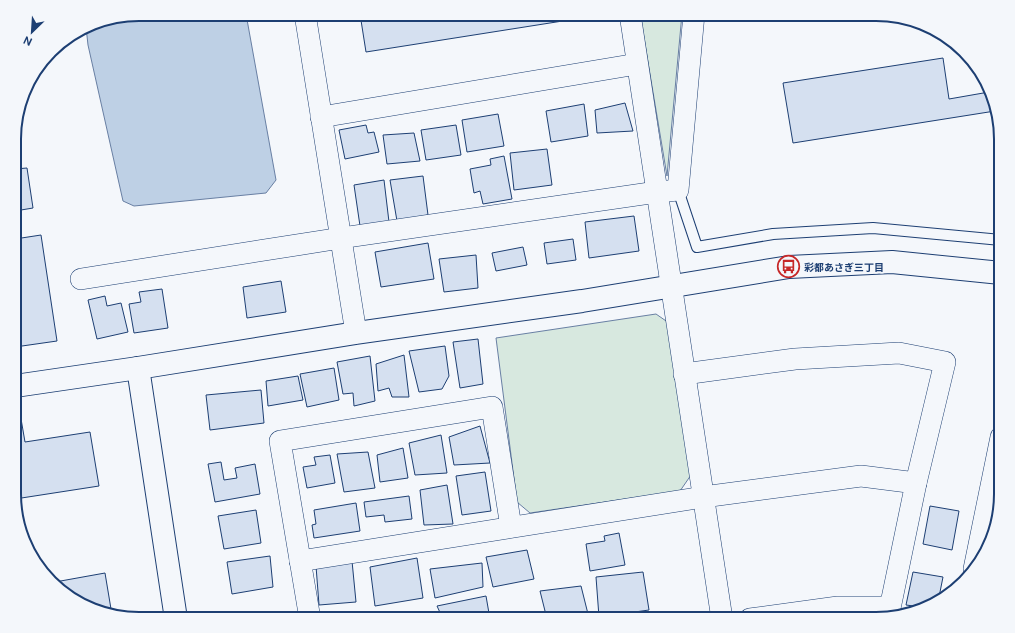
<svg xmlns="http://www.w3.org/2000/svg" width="1015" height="633" viewBox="0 0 1015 633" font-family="'DM Sans','Noto Sans JP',sans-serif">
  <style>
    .green { fill: #d7e8df; stroke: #687fa3 }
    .water { fill: #bed0e5; stroke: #687fa3 }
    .building { fill: #d5e0f0; stroke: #1d3f73 }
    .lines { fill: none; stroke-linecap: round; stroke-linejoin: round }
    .lane-casing { stroke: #1d3f73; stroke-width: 12 }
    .street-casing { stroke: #1d3f73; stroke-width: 22 }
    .secondary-casing { stroke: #1d3f73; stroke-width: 24 }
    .lane { stroke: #f4f7fb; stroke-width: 10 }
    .street { stroke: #f4f7fb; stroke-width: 21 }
    .secondary { stroke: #f4f7fb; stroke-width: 22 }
    .labels { text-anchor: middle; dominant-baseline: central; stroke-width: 3; stroke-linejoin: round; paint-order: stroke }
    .poi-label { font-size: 10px; font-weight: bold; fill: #1d3f73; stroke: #f4f7fb; text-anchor: start }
    .rim { fill: none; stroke: #1d3f73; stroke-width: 2 }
  </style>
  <rect width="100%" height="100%" fill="#f4f7fb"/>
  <g class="green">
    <polygon points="640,14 682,14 667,176"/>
    <polygon points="656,314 669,323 691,475 680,491 530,513 517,502 496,338"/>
  </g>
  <polygon class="water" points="139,14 246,14 276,180 266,193 134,206 123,201 88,45 86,27 92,23"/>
  <g class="building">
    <polygon points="360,14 607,14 366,52"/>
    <polygon points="943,58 949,99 989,92 995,111 793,143 783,83"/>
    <polygon points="625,103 633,131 597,133 595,110"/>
    <polygon points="584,104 588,136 551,142 546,111"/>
    <polygon points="498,114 504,146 467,152 462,120"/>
    <polygon points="366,125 368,133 374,132 379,152 345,159 339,130"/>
    <polygon points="456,125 461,155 426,160 421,130"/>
    <polygon points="414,133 420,161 387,164 383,135"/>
    <polygon points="547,149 552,185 514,190 510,153"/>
    <polygon points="504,156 512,199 483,204 480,191 474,193 470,169 491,165 490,159"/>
    <polygon points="27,168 33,208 15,211 15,169"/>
    <polygon points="423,176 428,215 397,221 390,180"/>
    <polygon points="384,180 389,222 360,226 354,185"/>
    <polygon points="634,216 639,251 589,258 585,222"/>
    <polygon points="41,235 57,341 15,347 15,239"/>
    <polygon points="573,239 576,260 547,264 544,243"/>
    <polygon points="428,243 434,279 381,287 375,252"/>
    <polygon points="523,247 527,265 496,271 492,253"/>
    <polygon points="476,255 478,288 444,292 439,259"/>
    <polygon points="281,281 286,312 247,318 243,287"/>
    <polygon points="162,289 168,328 134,333 129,304 141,302 139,292"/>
    <polygon points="105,296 107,306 121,303 128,332 97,339 88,300"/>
    <polygon points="478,339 483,384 460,388 453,342"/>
    <polygon points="445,346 449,376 442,389 419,392 409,351"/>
    <polygon points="404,355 409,397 392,397 389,388 378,391 376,364"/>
    <polygon points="370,356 375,401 354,406 353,393 343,394 337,362"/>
    <polygon points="334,368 339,400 307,407 300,374"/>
    <polygon points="298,376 303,400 268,406 266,381"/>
    <polygon points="261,390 264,423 210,430 206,395"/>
    <polygon points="20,413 25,442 90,432 99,486 15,499 15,414"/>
    <polygon points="480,426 490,463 454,465 449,437"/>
    <polygon points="441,435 447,473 415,475 409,443"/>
    <polygon points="403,448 408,478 380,482 377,455"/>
    <polygon points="368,452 375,488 344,492 337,454"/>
    <polygon points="330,455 335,483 307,488 303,467 316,465 314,457"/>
    <polygon points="221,462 224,480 237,478 235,468 255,464 260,494 215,502 208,464"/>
    <polygon points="485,472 491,511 462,515 456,476"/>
    <polygon points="447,485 453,524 424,525 420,490"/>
    <polygon points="409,496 412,519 385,522 384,515 366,517 364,502"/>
    <polygon points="356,503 360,531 314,538 312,525 316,524 314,510"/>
    <polygon points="930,506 959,511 952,550 923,544"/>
    <polygon points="256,510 261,543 224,549 218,516"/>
    <polygon points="619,533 625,565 590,571 586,544 605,541 604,536"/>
    <polygon points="527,550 534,579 493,587 486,557"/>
    <polygon points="270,556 273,587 232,594 227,562"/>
    <polygon points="417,558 423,598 375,606 370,567"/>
    <polygon points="352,561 356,602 319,605 316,566"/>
    <polygon points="482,563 483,587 435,598 430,569"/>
    <polygon points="643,572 649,610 599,617 596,577"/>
    <polygon points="913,572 943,577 938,602 921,607 906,605"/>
    <polygon points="105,573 112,615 99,612 70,598 56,584 55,582"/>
    <polygon points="581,586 588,614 562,619 547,619 540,591"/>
    <polygon points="486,596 490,619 443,619 437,606"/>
    <polygon points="279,612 281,619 230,619 229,617"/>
  </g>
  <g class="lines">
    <defs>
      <polyline id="lane" points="678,190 697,247 773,234 873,228 1001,240"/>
      <g id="street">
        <polyline points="305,14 356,333"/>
        <polyline points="630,14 722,619"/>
        <polyline points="321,117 637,64"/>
        <polyline points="81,279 341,238 657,192 678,190 694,14"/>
        <polyline points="684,374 795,359 899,353 945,362 916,483 888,618"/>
        <polyline points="300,561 703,497 861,476 916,483"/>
        <polyline points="974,569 1001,437"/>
        <polyline points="310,619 280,441 492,407 511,527"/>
        <polyline points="750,619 838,607 889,607"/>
      </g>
      <g id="secondary">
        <polyline points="138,368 176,619"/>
        <polyline points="15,386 138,368 356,333 582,301 789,267 892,262 1001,273"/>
      </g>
    </defs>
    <use href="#lane" class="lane-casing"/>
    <use href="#street" class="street-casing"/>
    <use href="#secondary" class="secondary-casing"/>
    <use href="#lane" class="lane"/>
    <use href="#street" class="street"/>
    <use href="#secondary" class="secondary"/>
  </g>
  <defs>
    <symbol id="bus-ring" viewBox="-11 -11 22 22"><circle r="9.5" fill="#f4f7fb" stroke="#c62828" stroke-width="1.5"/><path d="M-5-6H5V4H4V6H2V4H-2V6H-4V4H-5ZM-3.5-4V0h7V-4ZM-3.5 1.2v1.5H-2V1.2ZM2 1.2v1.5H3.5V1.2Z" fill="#c62828"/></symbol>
  </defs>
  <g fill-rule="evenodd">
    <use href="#bus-ring" x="776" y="254" width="25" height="25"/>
  </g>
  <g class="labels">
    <g class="poi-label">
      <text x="804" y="267">彩都あさぎ三丁目</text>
    </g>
  </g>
  <path d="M0 0H1015V633H0ZM139 21H876A118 118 0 0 1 994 139V494A118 118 0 0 1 876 612H139A118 118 0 0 1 21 494V139A118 118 0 0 1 139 21Z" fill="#f4f7fb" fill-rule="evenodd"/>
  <path class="rim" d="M139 21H876A118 118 0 0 1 994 139V494A118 118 0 0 1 876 612H139A118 118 0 0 1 21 494V139A118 118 0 0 1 139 21Z"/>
  <g transform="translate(32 32) rotate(205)" stroke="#f4f7fb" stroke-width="3" paint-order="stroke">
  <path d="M0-3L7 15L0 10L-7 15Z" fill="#1d3f73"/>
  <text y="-6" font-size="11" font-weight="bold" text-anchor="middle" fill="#1d3f73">N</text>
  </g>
</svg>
